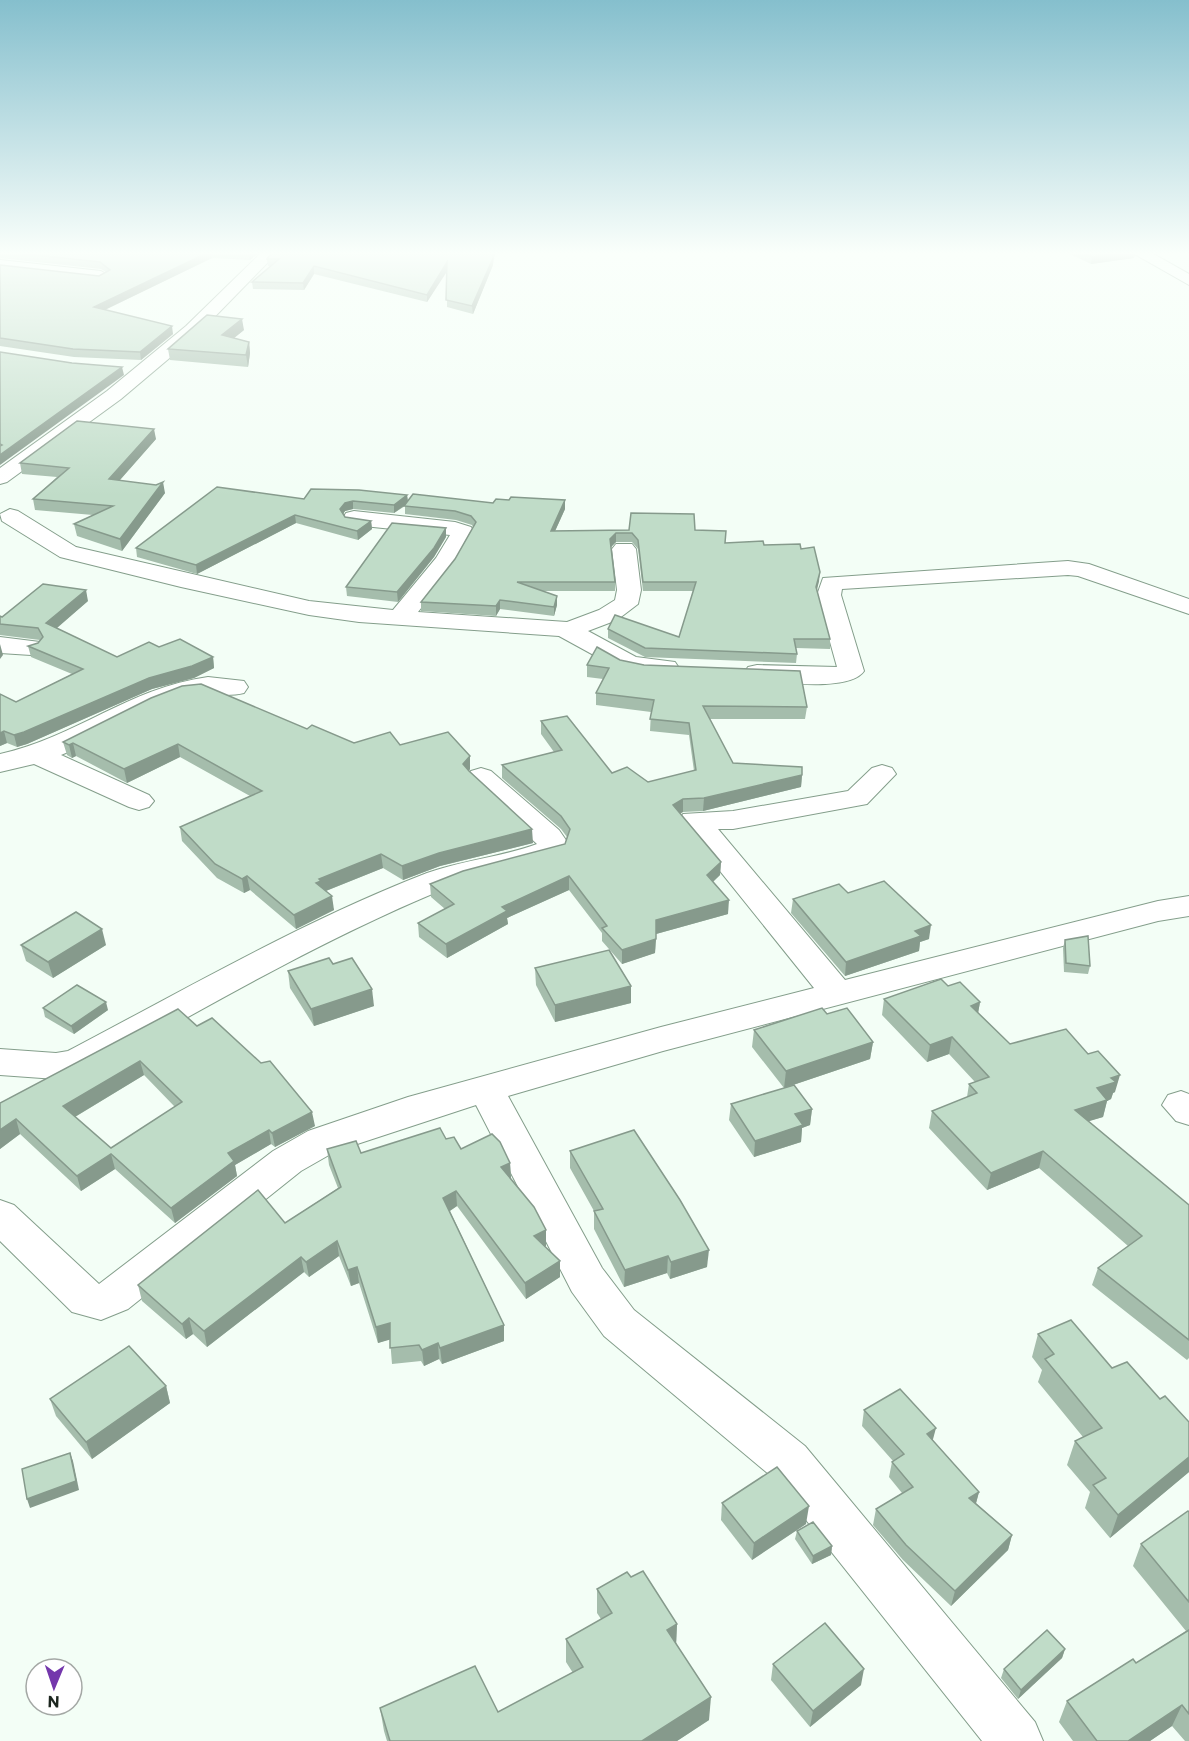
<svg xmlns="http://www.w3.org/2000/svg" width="1189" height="1741" viewBox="0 0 1189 1741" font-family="Commissioner,sans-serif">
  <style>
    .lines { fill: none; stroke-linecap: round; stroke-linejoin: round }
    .minor-casing { stroke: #849e8b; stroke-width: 2 }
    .minor { fill: #fff; fill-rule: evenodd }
    .wall { fill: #a5bdac; fill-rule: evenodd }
    .shaded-wall { fill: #869a8c }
    .building { fill: #c0dcc8; stroke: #869a8c; stroke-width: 1.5; fill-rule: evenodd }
  </style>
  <rect width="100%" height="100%" fill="#f3fef6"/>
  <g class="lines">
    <defs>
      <g id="minor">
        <polygon points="262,252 278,252 198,334 121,399 7,482 0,484 0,468 107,391 186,326"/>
        <polygon points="1131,252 1150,252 1189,274 1189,285"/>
        <polygon points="0,260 101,271 109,276 101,281 0,270"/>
        <polygon points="10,509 18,511 76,547 309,601 393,610 436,558 450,535 354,525 346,523 343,518 346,513 354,511 455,522 471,527 474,532 454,566 418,612 567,622 599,610 615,600 617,590 612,549 616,544 632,544 636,549 641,590 638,604 617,620 588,631 636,657 675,662 679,668 675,674 666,676 621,670 559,636 359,622 309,615 181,587 60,557 2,521 0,514"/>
        <path d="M1068 561 1089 564 1189 599V614L1078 576 1068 575 842 589 841 595 864 671C850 692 781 682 757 681L748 679 744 673 748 667 757 665 837 667 817 595 823 578Z"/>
        <polygon points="0,637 40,642 44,647 40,652 31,655 0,653"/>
        <path d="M208 677 244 681 248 687 244 693C225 698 204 691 184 697 140 709 103 739 61 755L149 795 154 801 149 807 139 810 129 807 34 764 0 772V754C77 737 128 688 208 677Z"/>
        <polygon points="882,765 892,768 896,774 867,804 733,829 718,829 845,980 1158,901 1189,896 1189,916 1158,921 663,1051 508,1096 602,1268 634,1310 805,1446 1035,1722 1043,1741 982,1741 771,1476 604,1336 572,1292 476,1105 336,1151 301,1171 128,1309 101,1320 72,1312 0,1241 0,1200 14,1205 99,1284 273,1151 308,1131 408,1097 661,1027 814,988 679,820 683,814 733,811 848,791 872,768"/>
        <path d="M481 768 491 771 559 830 568 843 563 856C526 870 485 872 449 887 324 938 207 1007 89 1072L56 1079 0 1075V1049L56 1053 68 1051C186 989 303 921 427 873 463 860 502 857 537 844L471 783 466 777 471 771Z"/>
        <polygon points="1181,1091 1189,1094 1189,1125 1176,1121 1162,1105 1168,1095"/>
      </g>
    </defs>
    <use href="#minor" class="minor-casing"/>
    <use href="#minor" class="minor"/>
  </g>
  <g class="wall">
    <polygon points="0,252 259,252 250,260 212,258 105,310 173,334 141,360 74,357 0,346 0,265 99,276 106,272 101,269 0,258"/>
    <polygon points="1066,252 1135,252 1134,258 1091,264"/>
    <polygon points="267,259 493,265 473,314 447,307 447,270 427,302 314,274 304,290 253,289 252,282 271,266 268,266"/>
    <polygon points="244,330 234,338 249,342 250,353 248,367 170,360 168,349"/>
    <polygon points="156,439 120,480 165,493 122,551 77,536 74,524 93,515 35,510 33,499 57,477 22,474 20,463"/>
    <polygon points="407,495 408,501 493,503 565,509 555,531 695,530 725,543 764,545 801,549 819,581 817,590 830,639 830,649 796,648 797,654 796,663 645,657 608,638 608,629 679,637 693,591 643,591 638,549 632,542 616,542 611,547 615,582 615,591 543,591 557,596 557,605 554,616 500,609 496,616 421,611 421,602 455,559 473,527 472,525 456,520 405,514 405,506 394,513 353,509 345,511 343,514 345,517 371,521 372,529 358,540 296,523 197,574 137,557 136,548 304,499"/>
    <polygon points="446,537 434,557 398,602 347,596 346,587"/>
    <polygon points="88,601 56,628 117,657 159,647 213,657 214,668 194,678 152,689 27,744 17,747 7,743 0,746 0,694 16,702 72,674 31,657 28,646 38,643 40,640 0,635 0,616 2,617"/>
    <polygon points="620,660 807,707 805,719 709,719 733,763 802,775 801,787 703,811 683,812 680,813 721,862 720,875 713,882 728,914 656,934 655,953 622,964 602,941 602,933 569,890 507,918 508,924 447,958 419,937 418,923 445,909 431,897 430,884 565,844 567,837 561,829 502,778 502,765 554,752 541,734 541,721 612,773 648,782 694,771 689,735 650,731 651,712 596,705 596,693 603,679 587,677 587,665"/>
    <polygon points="307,729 354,743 400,745 470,769 469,771 533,843 440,866 403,880 383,868 326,891 334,910 296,929 250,890 244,893 217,878 182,841 180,827 250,796 180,757 127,783 76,756 72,758 67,755 63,742"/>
    <polygon points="848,893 929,939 920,942 919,951 845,976 791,913 793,899"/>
    <polygon points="1065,940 1090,966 1088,974 1064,972 1063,948"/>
    <polygon points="21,945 106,945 53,978 26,961"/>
    <polygon points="333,964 374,1006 314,1026 290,988 288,971"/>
    <polygon points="535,968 631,986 631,1003 555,1022 536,985"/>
    <polygon points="884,999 980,1002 978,1013 1010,1044 1115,1092 1113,1093 1111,1099 1107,1101 1103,1117 1088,1121 1189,1205 1189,1358 1187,1360 1092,1285 1098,1268 1128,1246 1039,1168 987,1190 929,1128 932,1111 967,1097 969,1084 975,1082 949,1054 927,1062 882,1015"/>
    <polygon points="43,1008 108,1010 74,1034 45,1017"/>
    <polygon points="827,1014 873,1042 870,1059 793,1085 812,1109 810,1125 802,1128 801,1142 754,1157 729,1120 731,1104 784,1088 752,1047 754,1030"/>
    <path d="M197 1026 315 1126 275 1147 271 1144 235 1165 237 1176 175 1223 115 1169 81 1191 20 1134 0 1149V1103ZM144 1075 175 1107 111 1148 75 1117Z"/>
    <polygon points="446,1139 461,1149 510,1163 511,1179 546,1230 545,1247 560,1277 526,1299 457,1206 450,1211 504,1325 504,1341 442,1364 439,1359 424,1366 421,1361 392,1364 390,1339 378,1343 359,1283 351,1286 339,1256 309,1277 304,1272 207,1347 193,1334 186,1339 142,1301 138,1285 285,1223 338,1188 329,1165 327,1149 361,1153"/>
    <polygon points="570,1151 707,1267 670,1279 667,1273 624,1287 594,1229 594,1211 570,1168"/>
    <polygon points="1038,1334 1112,1368 1160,1399 1189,1422 1189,1472 1110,1538 1085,1508 1090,1492 1067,1465 1075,1441 1083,1437 1038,1382 1042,1370 1032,1357"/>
    <polygon points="166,1386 170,1403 92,1459 56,1416 50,1399"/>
    <polygon points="864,1410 933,1441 979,1492 976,1503 1012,1535 1008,1550 951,1606 903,1560 873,1525 876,1509 902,1493 889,1477 892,1462 893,1461 862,1426"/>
    <polygon points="722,1503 806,1524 752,1560 721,1520"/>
    <polygon points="1189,1512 1189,1741 1185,1741 1172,1726 1150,1741 1073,1741 1059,1722 1067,1701 1136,1663 1186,1631 1133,1566 1141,1544"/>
    <polygon points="797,1531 832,1546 831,1555 812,1564 795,1539"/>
    <polygon points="631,1577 677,1624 676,1643 709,1720 677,1741 387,1741 384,1731 380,1708 498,1712 573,1673 566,1662 566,1639 601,1619 597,1613 597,1589"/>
    <polygon points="1065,1649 1062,1658 1018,1699 1001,1678 1004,1669"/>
    <polygon points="773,1664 861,1685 810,1727 771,1680"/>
  </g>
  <g class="shaded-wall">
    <polygon points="209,252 211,252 212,258 96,314 94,307"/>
    <polygon points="250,252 259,252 250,260 249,253"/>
    <polygon points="494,252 495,252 493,265 473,314 472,306"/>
    <polygon points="1127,252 1135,252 1134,258 1091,264 1092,257"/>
    <polygon points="447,262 448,270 427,302 427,295"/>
    <polygon points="314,266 314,274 304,290 303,283"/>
    <polygon points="242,319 244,330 224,346 222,335"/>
    <polygon points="172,326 173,334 141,360 140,352"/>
    <polygon points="249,342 250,353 248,367 246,355"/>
    <polygon points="122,367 124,375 0,465 0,455"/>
    <polygon points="154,429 156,439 111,490 109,479"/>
    <polygon points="163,482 165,493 122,551 120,539"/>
    <polygon points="407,495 408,503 394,513 394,505"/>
    <polygon points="565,500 565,509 551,540 551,531"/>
    <polygon points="353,501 353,509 345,511 341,517 340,509 345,503"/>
    <polygon points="295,515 296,523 197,574 196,565"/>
    <polygon points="371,521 372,529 358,540 357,531"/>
    <polygon points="446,528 446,537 434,557 398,602 397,592"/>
    <polygon points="616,533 616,542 610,548 610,539"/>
    <polygon points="820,572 819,581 815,596 816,587"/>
    <polygon points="86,590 88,601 49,635 46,623"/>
    <polygon points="557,596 557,605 554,616 554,607"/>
    <polygon points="500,600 500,609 496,616 496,606"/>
    <polygon points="0,644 3,655 0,659"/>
    <polygon points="213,657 214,668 194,678 152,689 27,744 17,747 14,735 149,678"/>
    <polygon points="4,731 7,743 0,746 0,733"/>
    <polygon points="73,743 76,756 72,758 69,745"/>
    <polygon points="178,744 180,757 127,783 124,769"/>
    <polygon points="470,756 470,769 464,777 463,764"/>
    <polygon points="802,775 801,787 703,811 704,798"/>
    <polygon points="683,799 683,812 672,818 673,805"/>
    <polygon points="532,829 533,843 440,866 403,880 402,866 439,853"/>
    <polygon points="381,854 383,868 323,892 316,883 319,879"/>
    <polygon points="721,862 720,875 706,888 707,875"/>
    <polygon points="247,876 250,890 244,893 242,879"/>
    <polygon points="569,876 569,890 507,918 508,924 447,958 446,944 502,907"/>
    <polygon points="332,896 334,910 296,929 294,915"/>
    <polygon points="729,900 728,914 656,934 656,920"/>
    <polygon points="931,925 929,939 920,942 919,951 845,976 846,962 915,931"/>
    <polygon points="102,929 106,945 53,978 48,962"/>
    <polygon points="656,939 655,953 622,964 622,950"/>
    <polygon points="631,986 631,1003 555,1022 555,1005"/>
    <polygon points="372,989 374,1006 314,1026 311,1009"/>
    <polygon points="106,1002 108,1010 74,1034 71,1026"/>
    <polygon points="980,1002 977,1019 971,1006"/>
    <polygon points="952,1037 949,1054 927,1062 930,1045"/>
    <polygon points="873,1042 870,1059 784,1088 786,1071"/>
    <polygon points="140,1061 144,1075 68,1121 63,1106"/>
    <polygon points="1120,1075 1115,1092 1113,1093 1111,1099 1107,1101 1103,1117 1070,1127 1075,1110 1097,1088 1111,1078"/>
    <polygon points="812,1109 810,1125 802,1128 801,1142 754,1157 755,1141 795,1114"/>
    <polygon points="312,1112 315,1126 275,1147 272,1133"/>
    <polygon points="16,1119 20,1134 0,1149 0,1130"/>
    <polygon points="269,1130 271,1144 235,1165 237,1176 175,1223 171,1208 228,1153"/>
    <polygon points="1043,1151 1039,1168 987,1190 991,1173"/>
    <polygon points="111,1154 115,1169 81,1191 77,1176"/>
    <polygon points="510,1163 511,1178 502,1183 501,1167"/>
    <polygon points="456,1191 457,1206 445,1214 443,1198"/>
    <polygon points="546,1230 546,1246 535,1252 534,1236"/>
    <polygon points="337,1241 339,1256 309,1277 306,1262"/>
    <polygon points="709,1250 707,1267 670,1279 671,1262"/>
    <polygon points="668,1256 667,1273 624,1287 625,1270"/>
    <polygon points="301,1257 304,1272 207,1347 204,1331"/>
    <polygon points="560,1261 560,1277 526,1299 525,1283"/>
    <polygon points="357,1267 359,1283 351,1286 348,1270"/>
    <polygon points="189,1318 193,1334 186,1339 182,1324"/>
    <polygon points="390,1323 392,1339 378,1343 376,1327"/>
    <polygon points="504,1325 504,1341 442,1364 440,1348"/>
    <polygon points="438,1343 439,1359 424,1366 422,1350"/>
    <polygon points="166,1386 170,1403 92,1459 86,1442"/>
    <polygon points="936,1428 932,1443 927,1434"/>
    <polygon points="70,1453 73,1461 79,1490 30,1508 27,1499"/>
    <polygon points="1189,1457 1189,1472 1110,1538 1118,1515"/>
    <polygon points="979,1492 975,1507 969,1498"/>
    <polygon points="809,1506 806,1524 752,1560 754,1543"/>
    <polygon points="1012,1535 1008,1550 951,1606 955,1591"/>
    <polygon points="832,1546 831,1555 812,1564 813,1556"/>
    <polygon points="677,1624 676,1647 667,1630"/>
    <polygon points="1065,1649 1062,1658 1018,1699 1021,1690"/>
    <polygon points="864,1669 861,1685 810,1727 813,1711"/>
    <polygon points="711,1697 709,1720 677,1741 642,1741"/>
    <polygon points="1182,1705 1172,1726 1150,1741 1128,1741"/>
  </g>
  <g class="building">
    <polygon points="8,252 209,252 94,307 172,326 140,352 73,349 0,338 0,265 99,276 110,270 100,262"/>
    <polygon points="272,252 494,252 493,258 472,306 446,300 447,262 427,295 314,266 303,283 252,282 279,259 267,259"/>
    <polygon points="1081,252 1127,252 1092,257"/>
    <polygon points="207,315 242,319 222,335 249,342 246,355 168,349"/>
    <polygon points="0,352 72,363 122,367 0,455 0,446 2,445 0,444"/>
    <polygon points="77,421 154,429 109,479 156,485 163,482 120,539 74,524 113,506 33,499 69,468 20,463"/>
    <polygon points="217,487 304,499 311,489 359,490 407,495 394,505 353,501 345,503 340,509 345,517 371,521 357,531 295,515 196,565 136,548"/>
    <polygon points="413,494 493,503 496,499 509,500 511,497 565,500 551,531 629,530 631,513 694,514 695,530 726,531 725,543 763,541 764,545 800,544 801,549 814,547 820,572 816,587 830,639 794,639 797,654 645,648 608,629 615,615 679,637 696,582 643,582 638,540 632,533 616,533 610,539 615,582 517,582 557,596 554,607 500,600 496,606 421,602 455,559 476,522 471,516 455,511 404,506"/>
    <polygon points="392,523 446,528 434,548 397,592 346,587"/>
    <polygon points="43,584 86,590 46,623 117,657 149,642 159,647 180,639 213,657 192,666 149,678 24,732 14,735 4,731 0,733 0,694 16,702 83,669 28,646 38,643 43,637 38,628 0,624 0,616 2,617"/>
    <polygon points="597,647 620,660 644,665 800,671 807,707 703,706 733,763 802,767 802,775 704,798 683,799 673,805 721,862 707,875 729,900 656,920 656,939 622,950 602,928 607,926 569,876 502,907 507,911 446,944 418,923 454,904 430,884 463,871 565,844 570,829 561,816 502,765 562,750 541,721 567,716 612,773 627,767 648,782 696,770 689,723 650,719 654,700 596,693 609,668 587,665"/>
    <polygon points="201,684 307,729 312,725 354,743 390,732 400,745 448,732 470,756 463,764 469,771 532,829 439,853 402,866 381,854 319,879 321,881 316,883 332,896 294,915 247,876 242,879 215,864 180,827 262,791 178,744 124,769 73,743 69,745 63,742 151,698 182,686"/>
    <polygon points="884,881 931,925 915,931 921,936 846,962 793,899 839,884 848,893"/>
    <polygon points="76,912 102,929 48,962 21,945"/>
    <polygon points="1088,936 1090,966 1066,963 1065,940"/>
    <polygon points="609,950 631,986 555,1005 535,968"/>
    <polygon points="329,958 333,964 352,958 372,989 311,1009 288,971"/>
    <polygon points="941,979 948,986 960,982 980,1002 971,1006 1010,1044 1066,1029 1088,1054 1098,1051 1120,1075 1111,1078 1116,1082 1097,1088 1107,1100 1075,1110 1189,1205 1189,1340 1098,1268 1142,1236 1043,1151 991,1173 932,1111 977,1093 969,1084 989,1077 952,1037 930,1045 884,999"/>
    <polygon points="77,985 106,1002 71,1026 43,1008"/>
    <polygon points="822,1008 827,1014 847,1008 873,1042 786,1071 754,1030"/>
    <path d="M178 1009 197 1026 212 1018 261 1063 270 1061 312 1112 272 1133 269 1130 228 1153 234 1161 171 1208 111 1154 77 1176 16 1119 0 1130V1103ZM140 1061 182 1102 111 1148 63 1106Z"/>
    <polygon points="794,1085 812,1109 795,1114 803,1125 755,1141 731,1104"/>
    <polygon points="440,1128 446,1139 454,1137 461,1149 492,1134 500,1142 510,1163 501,1167 534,1207 546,1230 534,1236 560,1261 525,1283 456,1191 443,1198 504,1325 440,1348 438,1343 422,1350 419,1345 390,1348 390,1323 376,1327 357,1267 348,1270 337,1241 306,1262 301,1257 204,1331 189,1318 182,1324 138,1285 258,1190 285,1223 341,1187 327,1149 356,1141 361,1153"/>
    <polygon points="634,1130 680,1200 709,1250 671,1262 668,1256 625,1270 594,1211 603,1209 570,1151"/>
    <polygon points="1071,1320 1112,1368 1127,1362 1160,1399 1165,1396 1189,1422 1189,1457 1118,1515 1093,1485 1106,1478 1075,1441 1102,1428 1045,1359 1054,1354 1038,1334"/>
    <polygon points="129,1346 166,1386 86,1442 50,1399"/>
    <polygon points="900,1389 936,1428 927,1434 979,1492 969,1498 1012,1535 955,1591 906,1545 876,1509 913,1487 892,1462 904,1454 864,1410"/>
    <polygon points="70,1453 76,1481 27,1499 22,1469"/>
    <polygon points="777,1467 809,1506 754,1543 722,1503"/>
    <polygon points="1188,1511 1189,1512 1189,1602 1141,1544"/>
    <polygon points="813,1522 832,1546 813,1556 797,1531"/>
    <polygon points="643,1571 677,1624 667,1630 711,1697 642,1741 390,1741 380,1708 475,1666 498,1712 583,1667 566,1639 612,1613 597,1589 627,1572 631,1577"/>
    <polygon points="825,1623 864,1669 813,1711 773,1664"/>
    <polygon points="1047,1630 1065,1649 1021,1690 1004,1669"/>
    <polygon points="1189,1630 1189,1714 1182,1705 1128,1741 1097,1741 1067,1701 1133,1659 1136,1663"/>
  </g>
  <linearGradient id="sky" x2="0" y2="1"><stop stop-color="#85bfcd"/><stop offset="0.51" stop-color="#fafffb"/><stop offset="1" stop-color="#fafffb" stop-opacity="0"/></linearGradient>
  <rect width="1189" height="496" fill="url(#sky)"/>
  <g transform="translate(54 1687) rotate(182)"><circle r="28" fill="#ffffff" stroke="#a4a8a5" stroke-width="1.5"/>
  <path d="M0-4.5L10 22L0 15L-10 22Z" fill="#7437ac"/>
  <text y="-9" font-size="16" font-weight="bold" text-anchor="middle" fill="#1c261f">N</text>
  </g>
</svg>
